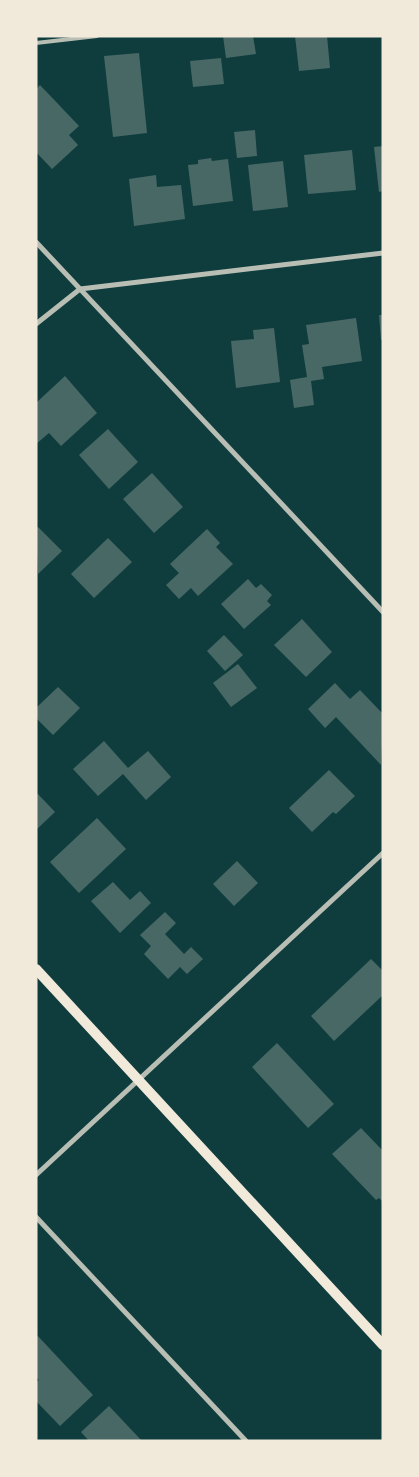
<svg xmlns="http://www.w3.org/2000/svg" width="419" height="1477" viewBox="0 0 419 1477" font-family="Inter,sans-serif">
  <style>
    .building { fill: #486865 }
    .lines { fill: none; stroke-linecap: round; stroke-linejoin: round }
    .service { stroke: #b8beb3; stroke-width: 4 }
    .minor { stroke: #b8beb3; stroke-width: 5 }
    .secondary { stroke: #f1e9da; stroke-width: 10 }
  </style>
  <rect width="100%" height="100%" fill="#0f3d3e"/>
  <g class="building">
    <polygon points="223,36 253,36 256,54 226,58"/>
    <polygon points="295,36 327,36 330,68 299,71"/>
    <polygon points="139,53 147,133 113,137 104,56"/>
    <polygon points="221,58 224,84 193,87 190,61"/>
    <polygon points="40,85 79,126 69,135 78,145 52,169 36,152 36,89"/>
    <polygon points="255,130 257,156 237,158 234,132"/>
    <polygon points="383,146 383,191 379,192 374,147"/>
    <polygon points="352,150 356,190 308,194 304,155"/>
    <polygon points="211,158 212,161 228,159 233,201 193,206 188,165 198,164 198,160"/>
    <polygon points="283,161 288,207 253,211 248,165"/>
    <polygon points="156,175 157,187 181,185 185,219 134,226 129,179"/>
    <polygon points="379,315 383,315 383,340 381,340"/>
    <polygon points="356,318 362,361 322,367 324,379 311,381 314,405 294,408 290,380 307,377 302,345 309,344 306,325"/>
    <polygon points="274,328 280,382 236,388 231,341 254,339 253,330"/>
    <polygon points="65,376 97,413 61,446 49,433 36,444 36,403"/>
    <polygon points="108,429 138,462 109,489 79,455"/>
    <polygon points="152,473 183,507 154,533 123,499"/>
    <polygon points="38,527 62,551 38,574 36,528"/>
    <polygon points="207,529 220,543 216,547 233,564 198,596 191,588 179,599 166,585 179,573 170,564"/>
    <polygon points="108,538 132,562 94,598 71,574"/>
    <polygon points="248,579 256,588 261,584 272,595 267,601 271,605 244,629 221,604"/>
    <polygon points="302,619 332,652 306,677 274,645"/>
    <polygon points="224,635 243,655 225,671 207,651"/>
    <polygon points="238,664 257,688 231,707 213,683"/>
    <polygon points="335,683 350,699 360,690 383,714 381,765 336,717 325,728 308,709"/>
    <polygon points="58,687 80,708 53,735 36,718 36,708"/>
    <polygon points="104,741 128,768 148,751 171,777 146,800 123,774 98,796 73,769"/>
    <polygon points="329,770 355,796 336,814 333,812 312,832 289,808"/>
    <polygon points="36,792 55,812 36,830"/>
    <polygon points="97,818 126,849 79,893 50,862"/>
    <polygon points="237,861 258,883 234,906 213,884"/>
    <polygon points="113,882 130,900 140,891 151,903 120,933 91,901"/>
    <polygon points="165,912 176,923 165,934 184,954 191,947 203,959 187,974 180,967 168,979 144,954 151,946 140,935"/>
    <polygon points="371,959 383,971 383,995 334,1041 311,1016"/>
    <polygon points="277,1043 334,1104 308,1128 252,1067"/>
    <polygon points="361,1128 383,1151 383,1202 379,1198 376,1200 332,1154"/>
    <polygon points="36,1334 93,1395 60,1426 36,1401 36,1382 39,1380 36,1377"/>
    <polygon points="109,1406 142,1441 89,1441 81,1432"/>
  </g>
  <g class="lines">
    <polyline class="service" points="36,43 97,36"/>
    <g class="minor">
      <polyline points="36,242 383,612"/>
      <polyline points="36,324 80,289 383,253"/>
      <polyline points="36,1175 383,853"/>
      <polyline points="36,1217 246,1441"/>
    </g>
    <polyline class="secondary" points="36,969 383,1345"/>
  </g>
  <rect width="419" height="1477" fill="none" stroke="#f1e9da" stroke-width="75"/>
</svg>
